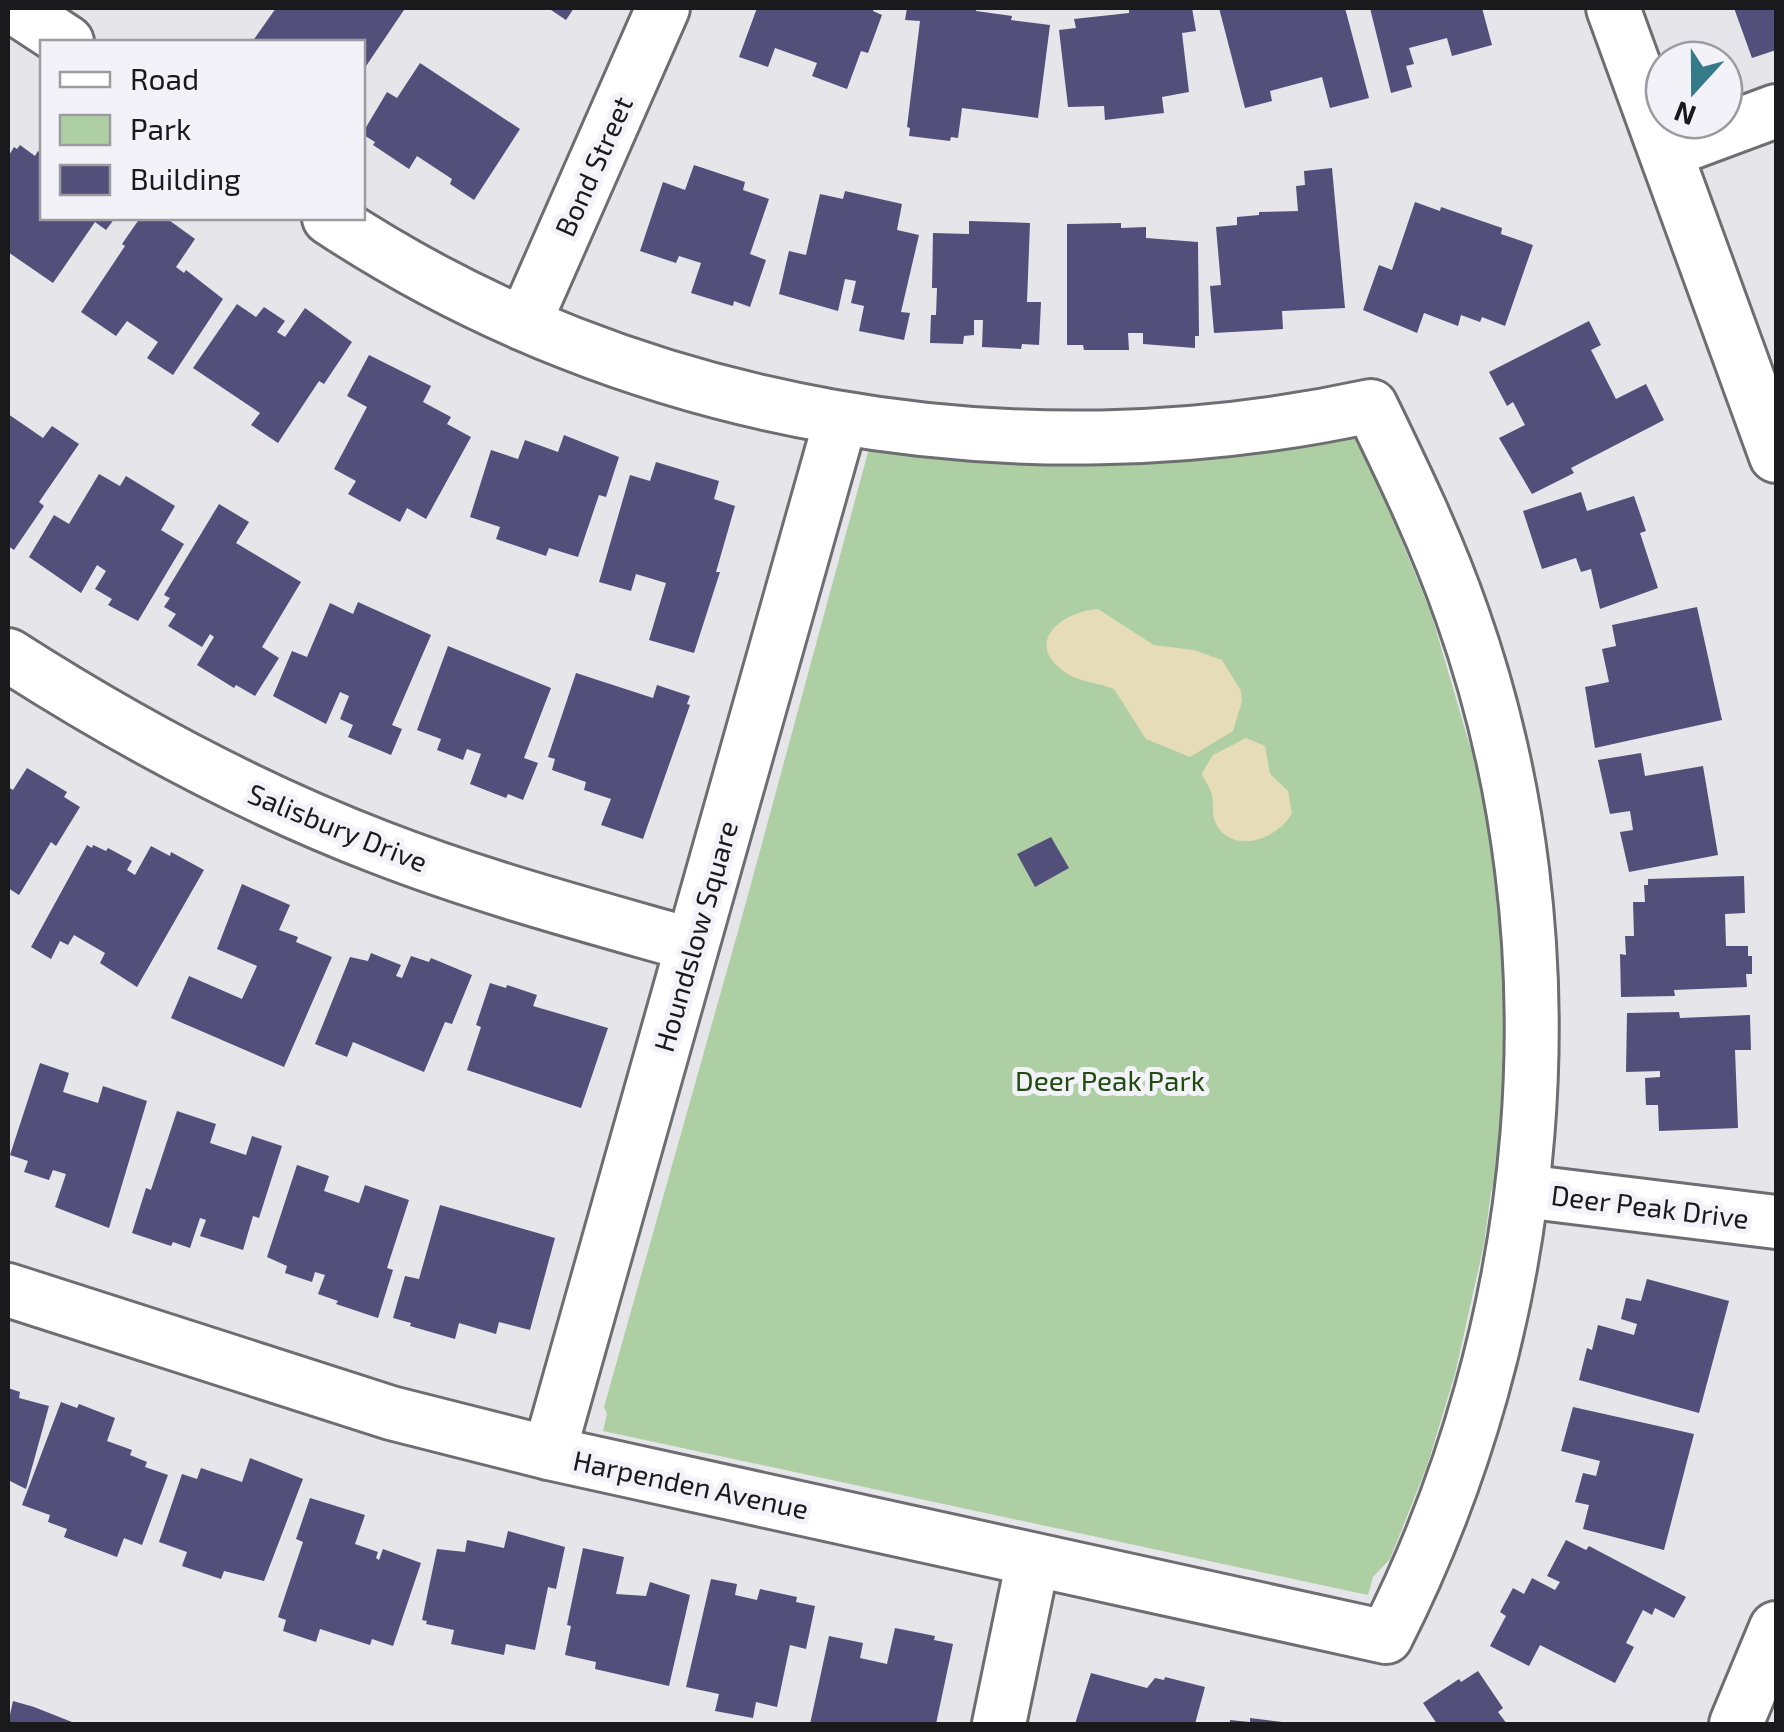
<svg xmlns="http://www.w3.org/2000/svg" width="1784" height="1732" viewBox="0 0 1784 1732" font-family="'Exo 2',sans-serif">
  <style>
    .green { fill: #aecfa4 }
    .sand { fill: #e6dcb7 }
    .building { fill: #524f7b }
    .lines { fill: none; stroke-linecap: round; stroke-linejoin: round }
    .minor-casing { stroke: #6d6d72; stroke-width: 58 }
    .minor { stroke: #fff; stroke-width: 52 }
    .labels { text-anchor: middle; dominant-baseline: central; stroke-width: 10; stroke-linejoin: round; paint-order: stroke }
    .street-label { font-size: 28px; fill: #1a1a1c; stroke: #f2f2f8 }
    .park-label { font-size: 28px; fill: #1f4b0e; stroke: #f2f2f8 }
  </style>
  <rect width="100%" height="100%" fill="#e5e5ea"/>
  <polygon class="green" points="1359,435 1431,613 1469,743 1494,813 1510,1129 1491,1192 1484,1244 1455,1374 1427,1466 1390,1559 1373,1577 1368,1595 603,1431 607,1414 604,1407 742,917 870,445"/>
  <g class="sand">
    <path d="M1098 609 1154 645 1194 650 1222 660 1241 691 1242 701 1233 731 1190 757 1146 739 1114 689C1100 683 1081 682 1068 674 1022 645 1059 612 1098 609Z"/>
    <path d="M1246 738 1265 746 1270 774 1288 791 1292 813C1278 840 1228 857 1214 819 1212 812 1214 802 1212 795 1210 787 1204 781 1202 773L1213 755Z"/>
  </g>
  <g class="building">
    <polygon points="276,8 400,8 404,10 362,72 362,42 252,42"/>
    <polygon points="548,8 574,8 566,20"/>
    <polygon points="757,8 874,8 873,11 882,15 868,53 861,51 847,89 812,76 817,63 775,48 768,67 739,57"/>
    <polygon points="907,8 976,8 976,11 1012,16 1011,20 1050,25 1038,118 962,108 958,138 951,137 950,141 909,136 910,128 907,127 920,21 905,20"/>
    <polygon points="1129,8 1192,8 1196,31 1182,33 1189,92 1162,97 1164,113 1105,120 1104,106 1068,107 1059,30 1076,28 1074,19 1129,13"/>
    <polygon points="1219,8 1345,8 1369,98 1330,108 1322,77 1270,91 1272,101 1245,108"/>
    <polygon points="1370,8 1482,8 1492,45 1452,56 1447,38 1409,48 1414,64 1406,66 1412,87 1391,93"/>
    <polygon points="1734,8 1776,8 1776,50 1752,58"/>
    <polygon points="420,63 520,129 474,200 450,184 452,179 417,156 409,169 373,145 375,142 362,134 387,92 397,98"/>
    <polygon points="20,145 35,156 38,151 42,154 42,218 115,218 106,230 95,222 53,283 8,252 8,157 14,147 17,149"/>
    <polygon points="694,165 745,182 743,190 769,199 750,254 766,260 750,307 734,301 733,306 691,293 701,263 679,256 676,263 640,251 663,182 685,190"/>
    <polygon points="1332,168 1345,308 1282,311 1283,329 1214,333 1210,286 1221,285 1216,227 1237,225 1237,217 1259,215 1259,212 1298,211 1296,186 1305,185 1304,171"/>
    <polygon points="845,191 902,204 897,230 919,235 901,312 910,313 904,340 859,331 864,306 851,303 856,281 845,279 838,311 779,294 789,251 806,255 820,194 843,199"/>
    <polygon points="1415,202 1440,211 1441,207 1502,228 1501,234 1533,245 1505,326 1482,317 1480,322 1461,315 1458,326 1424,313 1417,333 1363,310 1379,265 1392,270"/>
    <polygon points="140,218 166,218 195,239 176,267 184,273 186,270 223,299 173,375 147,358 158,342 127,321 116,336 81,312 125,246 122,244"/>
    <polygon points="969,221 1030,223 1027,302 1041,302 1039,345 1022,344 1021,349 982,347 983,320 974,320 974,335 964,336 963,344 930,343 931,315 936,315 937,288 932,288 933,233 969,234"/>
    <polygon points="1121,223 1121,228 1146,227 1146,238 1198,242 1199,336 1195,336 1195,348 1143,344 1143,333 1128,333 1129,350 1084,350 1083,345 1067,345 1067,224"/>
    <polygon points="237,304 256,317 264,307 285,321 277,332 285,337 305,308 352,342 324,384 319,381 278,443 251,425 260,413 193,368"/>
    <polygon points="1589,321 1601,345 1591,350 1616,399 1646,384 1664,420 1571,468 1574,473 1532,494 1499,438 1525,425 1513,402 1507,406 1489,372"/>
    <polygon points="369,355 431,386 423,402 451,417 447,424 471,437 426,519 407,508 400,522 348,494 356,481 334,469 367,407 347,396"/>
    <polygon points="8,414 43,438 52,426 79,444 39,502 44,506 14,550 8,546"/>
    <polygon points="564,435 619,457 606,497 599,495 578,557 549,548 546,556 496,539 500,527 470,517 491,450 518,459 525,440 558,452"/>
    <polygon points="656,462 719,481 714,499 735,506 716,572 720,572 694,653 649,640 666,583 636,574 631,591 599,582 630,475 650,481"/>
    <polygon points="99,474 120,486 126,476 175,506 161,530 184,544 138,621 108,605 112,599 95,589 106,571 97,565 81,593 29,557 54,515 69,524"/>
    <polygon points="1581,492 1587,511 1634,496 1646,531 1640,533 1658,588 1600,609 1591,569 1581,572 1576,558 1542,569 1523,511"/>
    <polygon points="219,504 249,522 236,543 301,582 262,647 279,658 255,696 236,685 234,688 197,665 214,637 210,634 202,647 168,626 176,614 164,607 170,598 164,595"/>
    <polygon points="358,602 431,635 392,725 402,729 391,755 348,737 353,725 340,719 349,696 340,692 326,724 273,696 292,651 307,657 330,603 353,614"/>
    <polygon points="1697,607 1722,720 1595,748 1585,687 1609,682 1602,649 1616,646 1612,625"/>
    <polygon points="448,646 551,688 524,758 538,763 523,800 508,794 506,798 470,784 481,754 467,749 463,760 437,750 441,739 417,730"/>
    <polygon points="576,673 653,698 657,685 690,696 687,704 690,705 643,839 601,825 611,799 584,790 586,782 552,770 555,759 548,757"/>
    <polygon points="1641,753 1645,776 1703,766 1718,855 1629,872 1620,832 1633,830 1630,811 1610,814 1598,760"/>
    <polygon points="27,768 67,792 64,797 80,807 56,846 51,842 19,895 8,888 8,787 13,790"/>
    <polygon points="1051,837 1069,868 1035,887 1017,854"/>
    <polygon points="87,845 92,848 93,845 106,851 108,848 132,861 127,870 135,875 151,846 170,856 171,852 204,870 137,987 100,963 105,953 74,935 68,945 60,941 51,959 31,947"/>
    <polygon points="1744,876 1745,913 1725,914 1726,946 1748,946 1748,956 1752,956 1752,974 1746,974 1747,987 1674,990 1675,996 1621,997 1620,954 1626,955 1625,936 1634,936 1633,902 1645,902 1644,885 1648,885 1648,879"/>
    <polygon points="242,884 290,905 279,930 298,937 296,942 332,957 284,1067 171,1018 189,976 242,999 257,966 217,949"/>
    <polygon points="371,953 401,965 396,976 402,978 411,956 429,962 431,958 472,975 452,1024 445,1022 424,1072 353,1042 347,1057 315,1044 350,957 368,961"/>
    <polygon points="490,983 506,988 507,985 537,995 533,1006 608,1028 581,1108 467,1070 481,1027 476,1025"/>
    <polygon points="1679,1012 1680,1018 1750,1015 1751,1050 1735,1050 1738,1128 1659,1131 1658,1105 1646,1105 1645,1078 1660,1077 1660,1071 1626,1072 1627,1013"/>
    <polygon points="40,1063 69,1073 63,1092 98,1103 103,1086 147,1101 109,1228 55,1207 66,1174 53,1170 49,1180 24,1172 28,1161 10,1155"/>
    <polygon points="177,1111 216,1124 210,1143 246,1155 252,1136 282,1146 259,1218 253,1216 243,1250 200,1236 206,1220 200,1218 190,1248 173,1242 171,1246 132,1233 146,1188 151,1190"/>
    <polygon points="297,1165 329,1176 324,1191 359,1203 365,1185 409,1200 387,1268 393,1270 378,1318 336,1304 338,1301 318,1294 325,1275 315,1272 312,1282 285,1273 287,1266 267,1257"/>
    <polygon points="440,1205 555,1238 530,1330 499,1322 496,1334 459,1323 455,1339 410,1326 411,1323 393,1318 405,1276 419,1279"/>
    <polygon points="1647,1279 1729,1301 1699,1413 1579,1380 1587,1348 1592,1350 1598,1325 1634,1335 1637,1324 1621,1319 1626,1298 1641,1301"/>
    <polygon points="8,1388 20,1392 19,1398 49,1406 26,1489 8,1480"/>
    <polygon points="61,1402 77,1408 79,1404 115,1418 107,1441 132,1450 130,1455 147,1462 145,1467 168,1475 142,1545 124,1538 117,1557 64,1537 67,1529 48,1522 50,1515 22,1505"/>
    <polygon points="1573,1407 1694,1434 1664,1550 1583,1529 1589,1505 1575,1502 1583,1473 1596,1476 1600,1461 1561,1451"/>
    <polygon points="250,1458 303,1479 264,1581 224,1571 221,1579 182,1566 187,1552 159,1542 182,1474 197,1479 201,1468 242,1482"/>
    <polygon points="310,1498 365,1515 355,1544 378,1552 376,1558 379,1560 383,1549 421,1563 393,1646 372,1639 370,1645 320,1629 316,1642 283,1631 286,1620 278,1617 303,1542 296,1539"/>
    <polygon points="508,1531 565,1547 556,1589 548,1587 535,1650 506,1644 504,1655 451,1644 454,1630 426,1624 427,1621 422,1620 437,1549 465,1552 467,1540 504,1548"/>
    <polygon points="1566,1540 1586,1550 1589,1546 1686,1597 1674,1618 1655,1608 1652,1615 1643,1610 1626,1643 1634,1647 1615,1683 1540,1645 1529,1666 1490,1646 1506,1616 1500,1612 1513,1588 1524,1594 1532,1578 1555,1590 1560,1582 1547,1576"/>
    <polygon points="583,1548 624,1557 616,1594 646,1596 650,1582 690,1595 669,1686 595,1669 596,1662 565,1655 571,1626 567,1625"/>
    <polygon points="711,1579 737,1584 735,1595 757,1600 760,1589 797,1597 796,1602 815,1606 806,1649 790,1645 777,1707 756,1702 753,1718 715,1711 719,1694 686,1687"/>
    <polygon points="895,1628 935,1636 934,1640 953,1644 936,1724 810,1724 829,1636 863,1643 860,1658 887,1664"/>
    <polygon points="1478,1671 1503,1708 1498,1712 1507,1724 1437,1724 1423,1703 1459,1679 1461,1682"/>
    <polygon points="1091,1673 1147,1688 1155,1678 1164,1680 1165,1677 1205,1687 1195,1724 1075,1724"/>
    <polygon points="13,1701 34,1707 77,1724 8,1724"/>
    <polygon points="1250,1718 1282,1722 1282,1724 1230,1724 1230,1720 1250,1722"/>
  </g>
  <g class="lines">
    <defs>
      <g id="minor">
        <polyline points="15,8 67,42"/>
        <polyline points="1613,8 1776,456"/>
        <polyline points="1666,152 1776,111"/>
        <polyline points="524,324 663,8"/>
        <path d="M8 655C125 730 249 797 379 847 482 887 587 915 692 945"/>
        <polyline points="1523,1191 1776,1222"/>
        <path d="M8 1290 391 1413 549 1453 1386 1637C1544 1325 1580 947 1462 614 1437 542 1404 474 1371 406 1017 483 632 419 329 218"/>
        <polyline points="549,1453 841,419"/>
        <polyline points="999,1724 1033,1560"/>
        <polyline points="1736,1724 1776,1628"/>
      </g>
    </defs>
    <use href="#minor" class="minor-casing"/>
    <use href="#minor" class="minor"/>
  </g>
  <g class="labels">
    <g class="street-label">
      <text transform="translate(593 166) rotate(-66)">Bond Street</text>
      <text transform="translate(338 827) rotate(22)">Salisbury Drive</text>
      <text transform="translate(695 936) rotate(-74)">Houndslow Square</text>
      <text transform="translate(1650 1206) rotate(7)">Deer Peak Drive</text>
      <text transform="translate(691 1484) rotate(12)">Harpenden Avenue</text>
    </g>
    <g class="park-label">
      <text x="1110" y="1080">Deer Peak Park</text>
    </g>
  </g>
  <rect width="1784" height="1732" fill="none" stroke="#1a1a1c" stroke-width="20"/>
  <rect x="40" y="40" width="325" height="180" fill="#f2f2f8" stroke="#9c9ca0" stroke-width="2.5"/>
  <rect x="60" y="72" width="50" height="15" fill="#ffffff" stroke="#9c9ca0" stroke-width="2.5"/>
  <text x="130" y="90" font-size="30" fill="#1a1a1c">Road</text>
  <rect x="60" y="115" width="50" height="30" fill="#aecfa4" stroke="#9c9ca0" stroke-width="2.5"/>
  <text x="130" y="140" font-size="30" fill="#1a1a1c">Park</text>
  <rect x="60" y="165" width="50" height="30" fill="#524f7b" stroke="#9c9ca0" stroke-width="2.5"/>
  <text x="130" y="190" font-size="30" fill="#1a1a1c">Building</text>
  <g transform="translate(1694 90) rotate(201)"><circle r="48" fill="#f2f2f8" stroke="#9c9ca0" stroke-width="2.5"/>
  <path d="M0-8L18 38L0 25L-18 38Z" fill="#357a89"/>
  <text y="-15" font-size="28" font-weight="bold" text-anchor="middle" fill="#1a1a1c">N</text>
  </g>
</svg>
